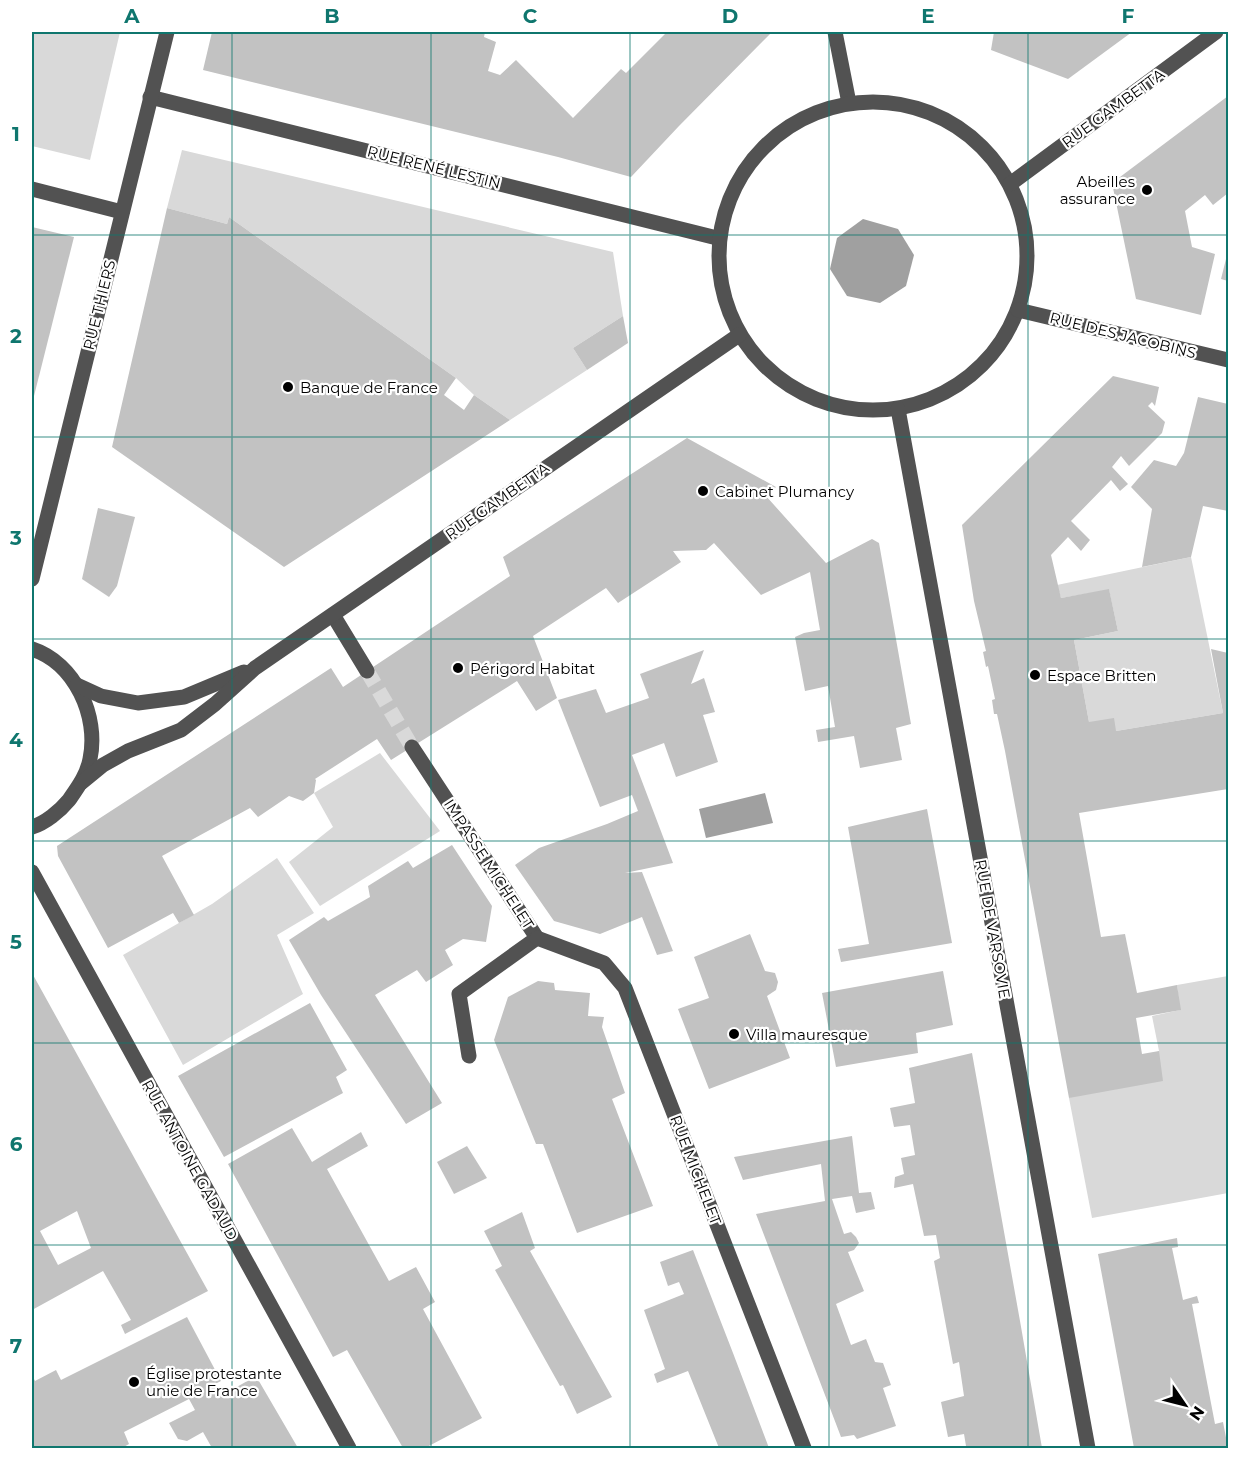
<svg xmlns="http://www.w3.org/2000/svg" width="1260" height="1480" viewBox="0 0 1260 1480" font-family="Montserrat,sans-serif">
  <style>
    .green { fill: #d9d9d9 }
    .water { fill: #a0a0a0 }
    .building { fill: #c2c2c2; fill-rule: evenodd }
    .lines { fill: none; stroke-linecap: round; stroke-linejoin: round }
    .minor-tunnel { stroke: #d9d9d9; stroke-width: 15; stroke-dasharray: 15 8; stroke-linecap: butt }
    .minor { stroke: #525252; stroke-width: 15 }
    .grid { fill: none; stroke: #0f766e; stroke-width: 1.5; stroke-opacity: 0.55 }
    .poi-dot { fill: #000; stroke: #fff; stroke-width: 2 }
    .labels { text-anchor: middle; dominant-baseline: central; stroke-width: 4.5; stroke-linejoin: round; paint-order: stroke }
    .street-label { font-size: 15px; fill: #000; stroke: #fff }
    .poi-label { font-size: 15px; fill: #000; stroke: #fff; text-anchor: start }
    .neatline { fill: none; stroke: #0f766e; stroke-width: 2 }
    .grid-label { font-size: 20px; text-anchor: middle; font-weight: bold; fill: #0f766e }
  </style>
  <rect width="100%" height="100%" fill="#fff"/>
  <g class="green">
    <polygon points="32,32 120,32 90,160 32,146"/>
    <polygon points="182,150 613,252 623,316 573,348 587,370 510,420 474,395 456,378 229,217 227,224 167,208"/>
    <polygon points="1191,557 1223,713 1116,731 1089,722 1074,640 1118,631 1109,590 1061,598 1057,585"/>
    <polygon points="380,753 440,831 320,906 289,862 333,827 314,793"/>
    <polygon points="277,858 314,913 277,935 303,994 183,1065 123,955 212,904"/>
    <polygon points="1228,976 1228,1193 1092,1218 1069,1098 1159,1051 1152,1016 1180,1010 1177,985"/>
  </g>
  <g class="water">
    <polygon points="863,219 898,229 914,255 906,286 880,303 847,296 830,269 837,238"/>
    <polygon points="765,793 773,823 706,838 699,809"/>
  </g>
  <g class="building">
    <polygon points="212,32 485,32 484,37 496,42 488,71 500,75 516,60 573,118 621,69 626,73 667,32 772,32 679,126 631,177 558,157 203,70"/>
    <polygon points="994,32 1132,32 1068,79 991,50"/>
    <polygon points="1228,96 1228,193 1213,205 1205,195 1185,211 1192,247 1215,254 1201,315 1136,299 1112,183"/>
    <polygon points="167,208 227,224 229,217 456,378 444,395 464,410 474,395 510,420 284,567 112,447"/>
    <polygon points="32,227 74,237 32,404"/>
    <polygon points="1228,251 1228,281 1221,279"/>
    <polygon points="623,316 628,343 587,370 573,348"/>
    <polygon points="1113,376 1159,387 1155,406 1152,402 1148,406 1165,422 1162,433 1129,466 1121,456 1112,467 1128,484 1120,491 1111,480 1071,521 1090,540 1081,551 1068,537 1051,555 1061,598 1109,589 1118,631 1074,640 1089,722 1114,718 1116,731 1223,713 1211,649 1228,653 1228,789 1079,813 1101,937 1125,934 1137,993 1177,985 1181,1010 1136,1018 1142,1054 1159,1051 1163,1081 1069,1098 1005,751 997,714 994,714 992,700 995,699 988,666 986,667 983,652 986,651 974,601 962,525"/>
    <polygon points="1198,397 1228,404 1228,511 1203,506 1191,557 1142,567 1152,509 1131,487 1154,460 1176,466 1184,453"/>
    <polygon points="687,438 776,487 766,496 826,563 872,539 879,543 911,724 896,728 902,760 860,768 854,736 818,742 816,730 835,727 828,686 805,691 795,637 804,633 820,630 810,572 761,595 714,543 706,550 673,551 681,562 618,603 606,588 533,636 557,698 536,711 517,681 391,760 377,739 315,779 316,780 314,793 303,801 289,796 258,817 250,808 162,856 194,915 179,923 173,913 108,948 58,856 57,846 331,668 343,687 510,576 503,557"/>
    <polygon points="98,508 135,517 117,586 109,597 82,579"/>
    <polygon points="704,650 691,684 704,678 715,712 703,715 718,762 676,777 664,743 632,755 673,863 625,873 642,872 673,951 657,955 642,917 600,934 554,921 515,865 539,848 607,824 638,811 632,795 600,807 558,700 596,689 606,713 649,698 640,674"/>
    <polygon points="927,809 952,943 841,962 838,949 869,944 848,827"/>
    <polygon points="452,845 492,906 486,942 463,939 445,950 453,965 426,982 417,970 375,995 442,1103 406,1124 321,995 289,940 324,917 328,921 370,897 368,886 408,861 413,868"/>
    <polygon points="750,934 765,971 775,973 778,982 776,990 767,996 790,1058 709,1089 678,1009 709,998 694,957"/>
    <polygon points="943,971 953,1025 916,1033 918,1053 836,1067 822,993"/>
    <path d="M32 973 208 1291 125 1334 121 1325 131 1320 103 1271 32 1310ZM77 1211 91 1248 58 1265 40 1231Z"/>
    <polygon points="538,981 554,983 555,990 590,993 588,1016 604,1017 602,1027 625,1093 612,1099 653,1206 577,1233 543,1144 536,1144 494,1040 508,997"/>
    <polygon points="310,1003 347,1070 336,1077 343,1093 224,1157 178,1076"/>
    <polygon points="972,1053 1020,1321 1042,1448 958,1448 966,1446 964,1434 948,1437 941,1402 964,1396 959,1362 953,1364 934,1261 940,1258 936,1235 924,1236 913,1184 894,1188 895,1177 904,1174 901,1158 915,1155 910,1125 894,1127 890,1108 915,1103 909,1068"/>
    <polygon points="292,1128 312,1162 361,1132 368,1146 327,1169 389,1281 416,1267 435,1302 423,1309 482,1418 425,1448 403,1448 347,1350 333,1357 228,1164"/>
    <polygon points="852,1136 859,1193 871,1192 875,1209 856,1213 852,1196 832,1199 844,1234 851,1232 856,1237 859,1243 854,1250 848,1252 864,1291 836,1304 851,1345 866,1339 875,1362 883,1363 891,1385 883,1388 896,1426 857,1439 854,1435 841,1437 756,1214 825,1201 821,1164 743,1180 734,1157"/>
    <polygon points="467,1146 487,1178 454,1194 437,1162"/>
    <polygon points="522,1212 535,1248 530,1251 612,1397 577,1414 563,1385 560,1386 495,1270 502,1266 484,1231"/>
    <polygon points="1177,1238 1178,1247 1172,1248 1183,1300 1197,1296 1199,1303 1192,1304 1215,1424 1223,1422 1228,1448 1134,1448 1098,1254"/>
    <polygon points="693,1250 733,1353 769,1448 719,1448 688,1371 657,1383 654,1374 665,1369 644,1310 684,1294 679,1282 668,1286 660,1262"/>
    <polygon points="187,1317 221,1381 215,1384 221,1396 256,1376 298,1448 212,1448 203,1432 187,1441 178,1439 169,1423 195,1410 189,1399 124,1432 129,1444 122,1448 32,1448 32,1375 35,1381 56,1370 61,1380"/>
  </g>
  <g class="lines">
    <polyline class="minor-tunnel" points="367,671 412,747"/>
    <g class="minor">
      <polyline points="835,32 849,103"/>
      <polyline points="150,97 717,238"/>
      <circle cx="873" cy="256" r="154"/>
      <polyline points="1010,184 1216,32"/>
      <polyline points="32,189 122,212"/>
      <polyline points="1018,310 1228,360"/>
      <polyline points="898,409 1088,1448"/>
      <polyline points="32,579 167,32"/>
      <polyline points="333,615 367,671"/>
      <path d="M32 649C75 663 99 716 90 759 87 775 78 787 69 800 60 811 45 823 32 827"/>
      <polyline points="77,685 101,696 138,703 184,697 244,672"/>
      <polyline points="412,747 537,938 459,994 469,1056"/>
      <polyline points="81,783 103,765 128,751 181,730 215,704 255,668 739,335"/>
      <polyline points="32,872 349,1448"/>
      <polyline points="537,938 604,963 625,988 804,1448"/>
    </g>
  </g>
  <path class="grid" d="M232 32V1448M431 32V1448M630 32V1448M829 32V1448M1028 32V1448M32 235H1228M32 437H1228M32 639H1228M32 841H1228M32 1043H1228M32 1245H1228"/>
  <g class="poi-dot">
    <circle cx="1147" cy="190" r="6"/>
    <circle cx="288" cy="387" r="6"/>
    <circle cx="703" cy="491" r="6"/>
    <circle cx="458" cy="668" r="6"/>
    <circle cx="1035" cy="675" r="6"/>
    <circle cx="734" cy="1034" r="6"/>
    <circle cx="134" cy="1382" r="6"/>
  </g>
  <g class="labels">
    <g class="street-label">
      <text transform="translate(1113 108) rotate(-36)">RUE GAMBETTA</text>
      <text transform="translate(434 167) rotate(14)">RUE RENÉ LESTIN</text>
      <text transform="translate(99 305) rotate(-76)">RUE THIERS</text>
      <text transform="translate(1123 335) rotate(14)">RUE DES JACOBINS</text>
      <text transform="translate(497 501) rotate(-35)">RUE GAMBETTA</text>
      <text transform="translate(489 864) rotate(57)">IMPASSE MICHELET</text>
      <text transform="translate(993 929) rotate(80)">RUE DE VARSOVIE</text>
      <text transform="translate(190 1160) rotate(61)">RUE ANTOINE GADAUD</text>
      <text transform="translate(696 1170) rotate(69)">RUE MICHELET</text>
    </g>
    <g class="poi-label">
      <text x="1135" y="181" text-anchor="end">Abeilles<tspan x="1135" dy="17">assurance</tspan></text>
      <text x="300" y="387">Banque de France</text>
      <text x="715" y="491">Cabinet Plumancy</text>
      <text x="470" y="668">Périgord Habitat</text>
      <text x="1047" y="675">Espace Britten</text>
      <text x="746" y="1034">Villa mauresque</text>
      <text x="146" y="1373">Église protestante<tspan x="146" dy="17">unie de France</tspan></text>
    </g>
  </g>
  <rect width="1260" height="1480" fill="none" stroke="#ffffff" stroke-width="66"/>
  <g transform="translate(1185 1405) rotate(125)" stroke="#ffffff" stroke-width="4.5" paint-order="stroke">
  <path d="M0-4.5L10 22L0 15L-10 22Z" fill="#000000"/>
  <text y="-9" font-size="16" font-weight="bold" text-anchor="middle" fill="#000000">N</text>
  </g>
  <rect x="33" y="33" width="1194" height="1414" class="neatline"/>
  <g class="grid-label">
    <text x="132" y="23">A</text>
    <text x="332" y="23">B</text>
    <text x="530" y="23">C</text>
    <text x="730" y="23">D</text>
    <text x="928" y="23">E</text>
    <text x="1128" y="23">F</text>
    <text x="16" y="141">1</text>
    <text x="16" y="343">2</text>
    <text x="16" y="545">3</text>
    <text x="16" y="747">4</text>
    <text x="16" y="949">5</text>
    <text x="16" y="1151">6</text>
    <text x="16" y="1353">7</text>
  </g>
</svg>
